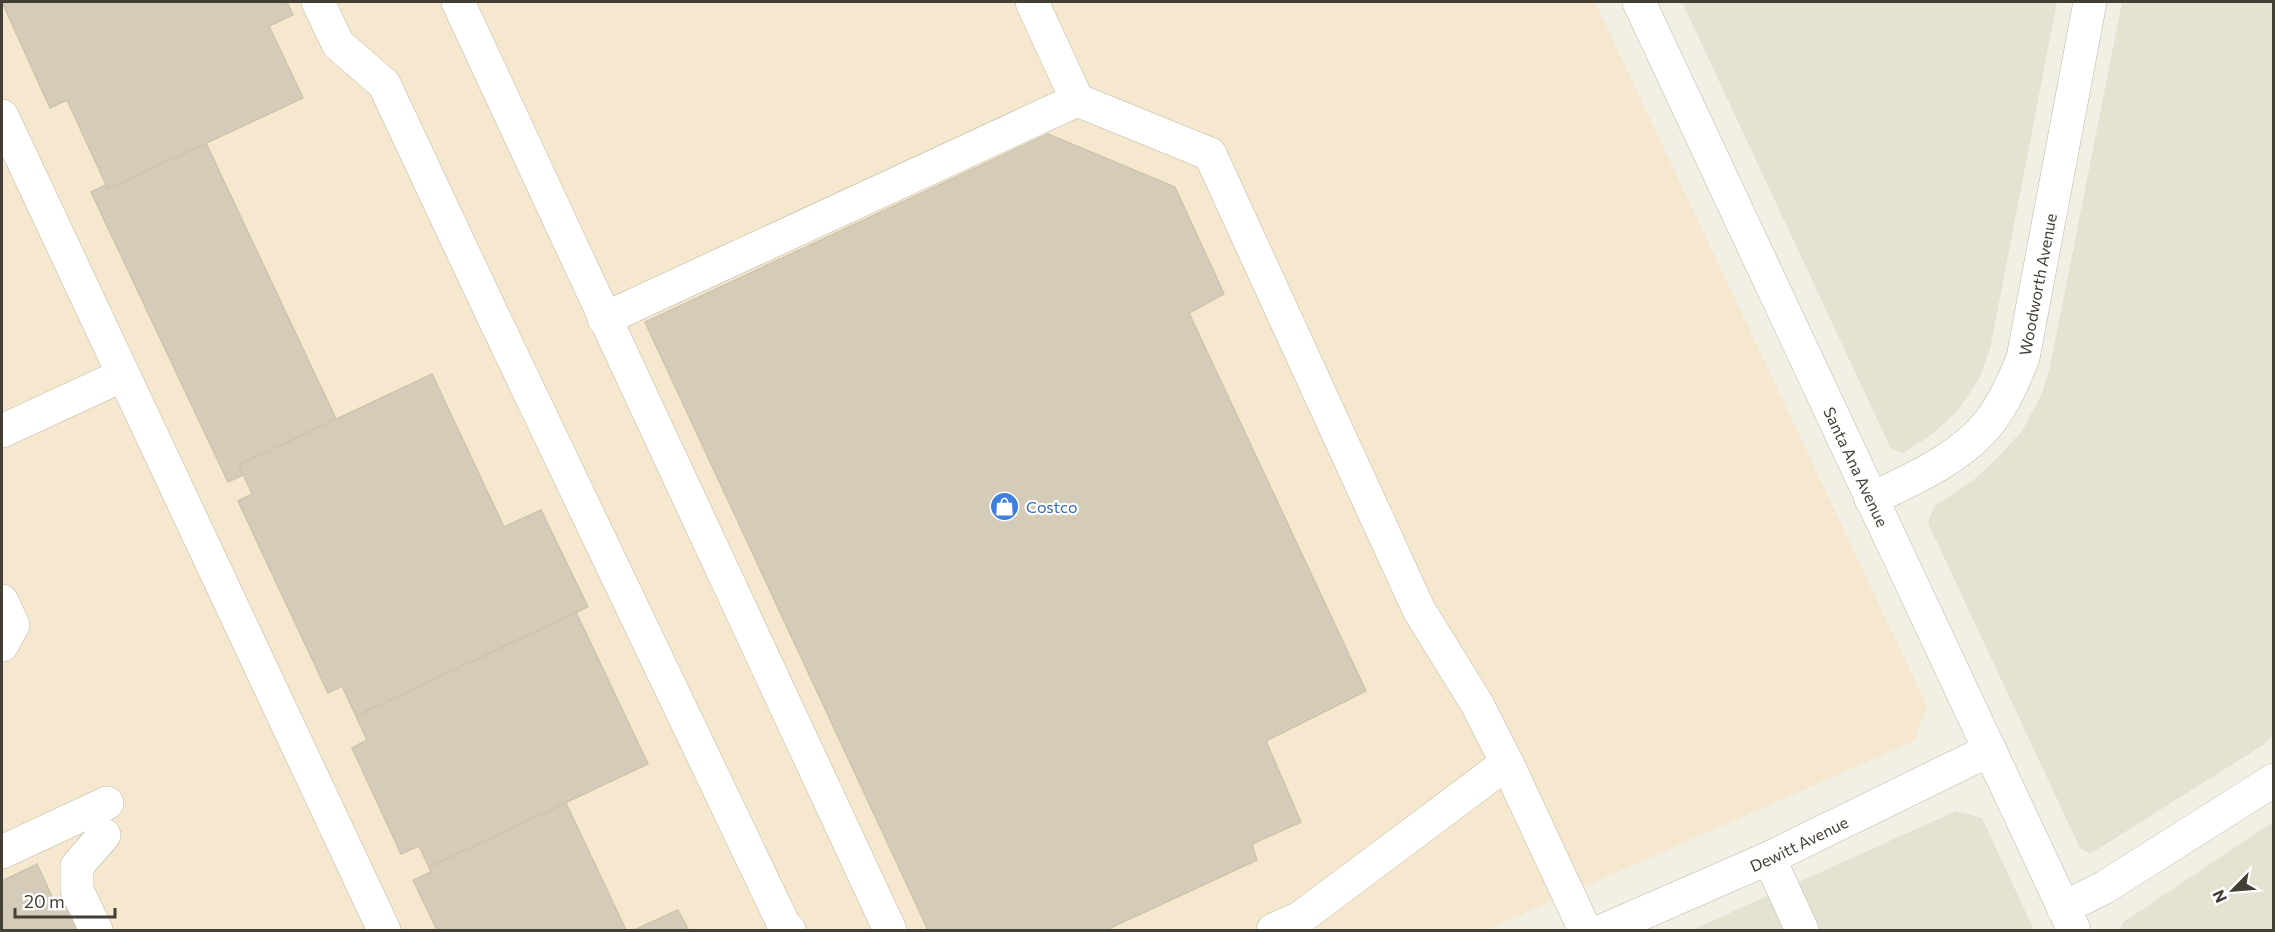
<svg xmlns="http://www.w3.org/2000/svg" width="2275" height="932" viewBox="0 0 2275 932" font-family="Commissioner,sans-serif">
<style>
.residential{fill:#e6e2d2}
.commercial{fill:#f5e8ce}
.building{fill:#d4ccb9;stroke:#cfc4ac;stroke-width:1.5}
.lines{fill:none;stroke-linecap:round;stroke-linejoin:round}
.minor-casing{stroke:#beb8a6;stroke-width:34}
.minor{stroke:#fff;stroke-width:33}
.labels{text-anchor:middle;dominant-baseline:central;stroke-width:4.5;stroke-linejoin:round;paint-order:stroke}
.street-label{font-size:16px;fill:#443f34;stroke:#fff}
.shop-label{font-size:16px;fill:#366cbe;stroke:#fff;text-anchor:start}
</style>
<rect width="100%" height="100%" fill="#f2efe4"/>
<path class="residential" d="M1682,2h375l-67,347 -10,28 -21,32 -25,24 -31,20 -12,-4z
M2122,2h151l1,733 -11,10 -173,109 -10,-6 -152,-325 6,-16 41,-28 24,-23 23,-25 19,-35 9,-29z
M1956,811l26,7 52,112h-342z
M2273,822v108h-153l2,-7z"/>
<path class="commercial" d="M2,2h1593l332,704 -13,35 -427,189h-1485z"/>
<path class="building" d="M2,2h285l6,13 -24,11 34,72 -195,91 -41,-89 -17,8z
M1048,134l127,53 49,107 -35,19 177,378 -100,50 35,81 -49,22 5,16 -151,70h-178l-283,-608z
M206,143l130,276 -97,46 4,10 -15,7 -137,-290 16,-8 1,5z
M432,374l72,153 37,-17 47,97 -232,109 -14,-30 -14,7 -90,-192 14,-7 -13,-29z
M576,612l72,152 -219,103 -10,-21 -18,8 -49,-106 15,-8 -11,-24z
M566,803l60,127h-189l-24,-50 18,-8 -2,-5z
M37,864l18,39 32,-15v42h-85v-49z
M678,910l10,19 -4,1h-50z"/>
<g class="lines">
<defs>
<g id="minor">
<path d="M318,2l20,42 46,40 109,232 291,609 5,5"/>
<path d="M458,2l432,928"/>
<path d="M1032,2l45,98"/>
<path id="s1" d="M1639,2l435,928"/>
<path d="M2,116l382,814"/>
<path d="M604,319l473,-219 133,54 209,456 58,94 30,59 78,167"/>
<path d="M2,431l121,-56"/>
<path id="s2" d="M1871,499c42,-20 91,-41 120,-79 14,-19 23,-40 32,-62l67,-356"/>
<path d="M2,601l11,24 -11,20"/>
<path d="M2,852l105,-49"/>
<path d="M1769,858l33,72"/>
<path d="M2063,908l42,-21 169,-107"/>
<path d="M96,930l-19,-40v-24l27,-31"/>
<path d="M1273,930l27,-12 207,-155"/>
<path id="s3" d="M1604,930l165,-72 221,-108"/>
</g>
</defs>
<use href="#minor" class="minor-casing"/>
<use href="#minor" class="minor"/>
</g>
<defs>
<symbol id="shop-disc" viewBox="-11 -11 22 22"><circle r="9.5" fill="#3f7fe0" stroke="#fff"/><path d="M-5-2.5h2.3a2.7 3.5 0 0 1 5.4 0H5L5.5 6h-11ZM-1.5-2.5h3a1.5 2.3 0 0 0-3 0Z" fill="#fff"/></symbol>
</defs>
<g fill-rule="evenodd">
<use href="#shop-disc" x="988" y="490" width="33" height="33"/>
</g>
<g class="labels">
<g class="street-label">
<text stroke="none"><textPath href="#s2" startOffset="290">Woodworth Avenue</textPath></text>
<text stroke="none"><textPath href="#s1" startOffset="513">Santa Ana Avenue</textPath></text>
<text stroke="none"><textPath href="#s3" startOffset="213">Dewitt Avenue</textPath></text>
</g>
<g class="shop-label">
<text x="1026" y="506">Costco</text>
</g>
</g>
<rect width="2275" height="932" fill="none" stroke="#443f34" stroke-width="6"/>
<g transform="translate(2233 890) rotate(245)" stroke="#ffffff" stroke-width="4.5" paint-order="stroke">
<path d="M0-4.5L10 22L0 15L-10 22Z" fill="#443f34"/>
<text y="-9" font-size="16" font-weight="bold" text-anchor="middle" fill="#443f34">N</text>
</g>
<path d="M15 908v9h100v-9" fill="none" stroke="#443f34" stroke-width="3"/>
<text x="24" y="908" font-size="18" fill="#443f34" stroke="#ffffff" stroke-width="4.5" paint-order="stroke">20 m</text>
</svg>
